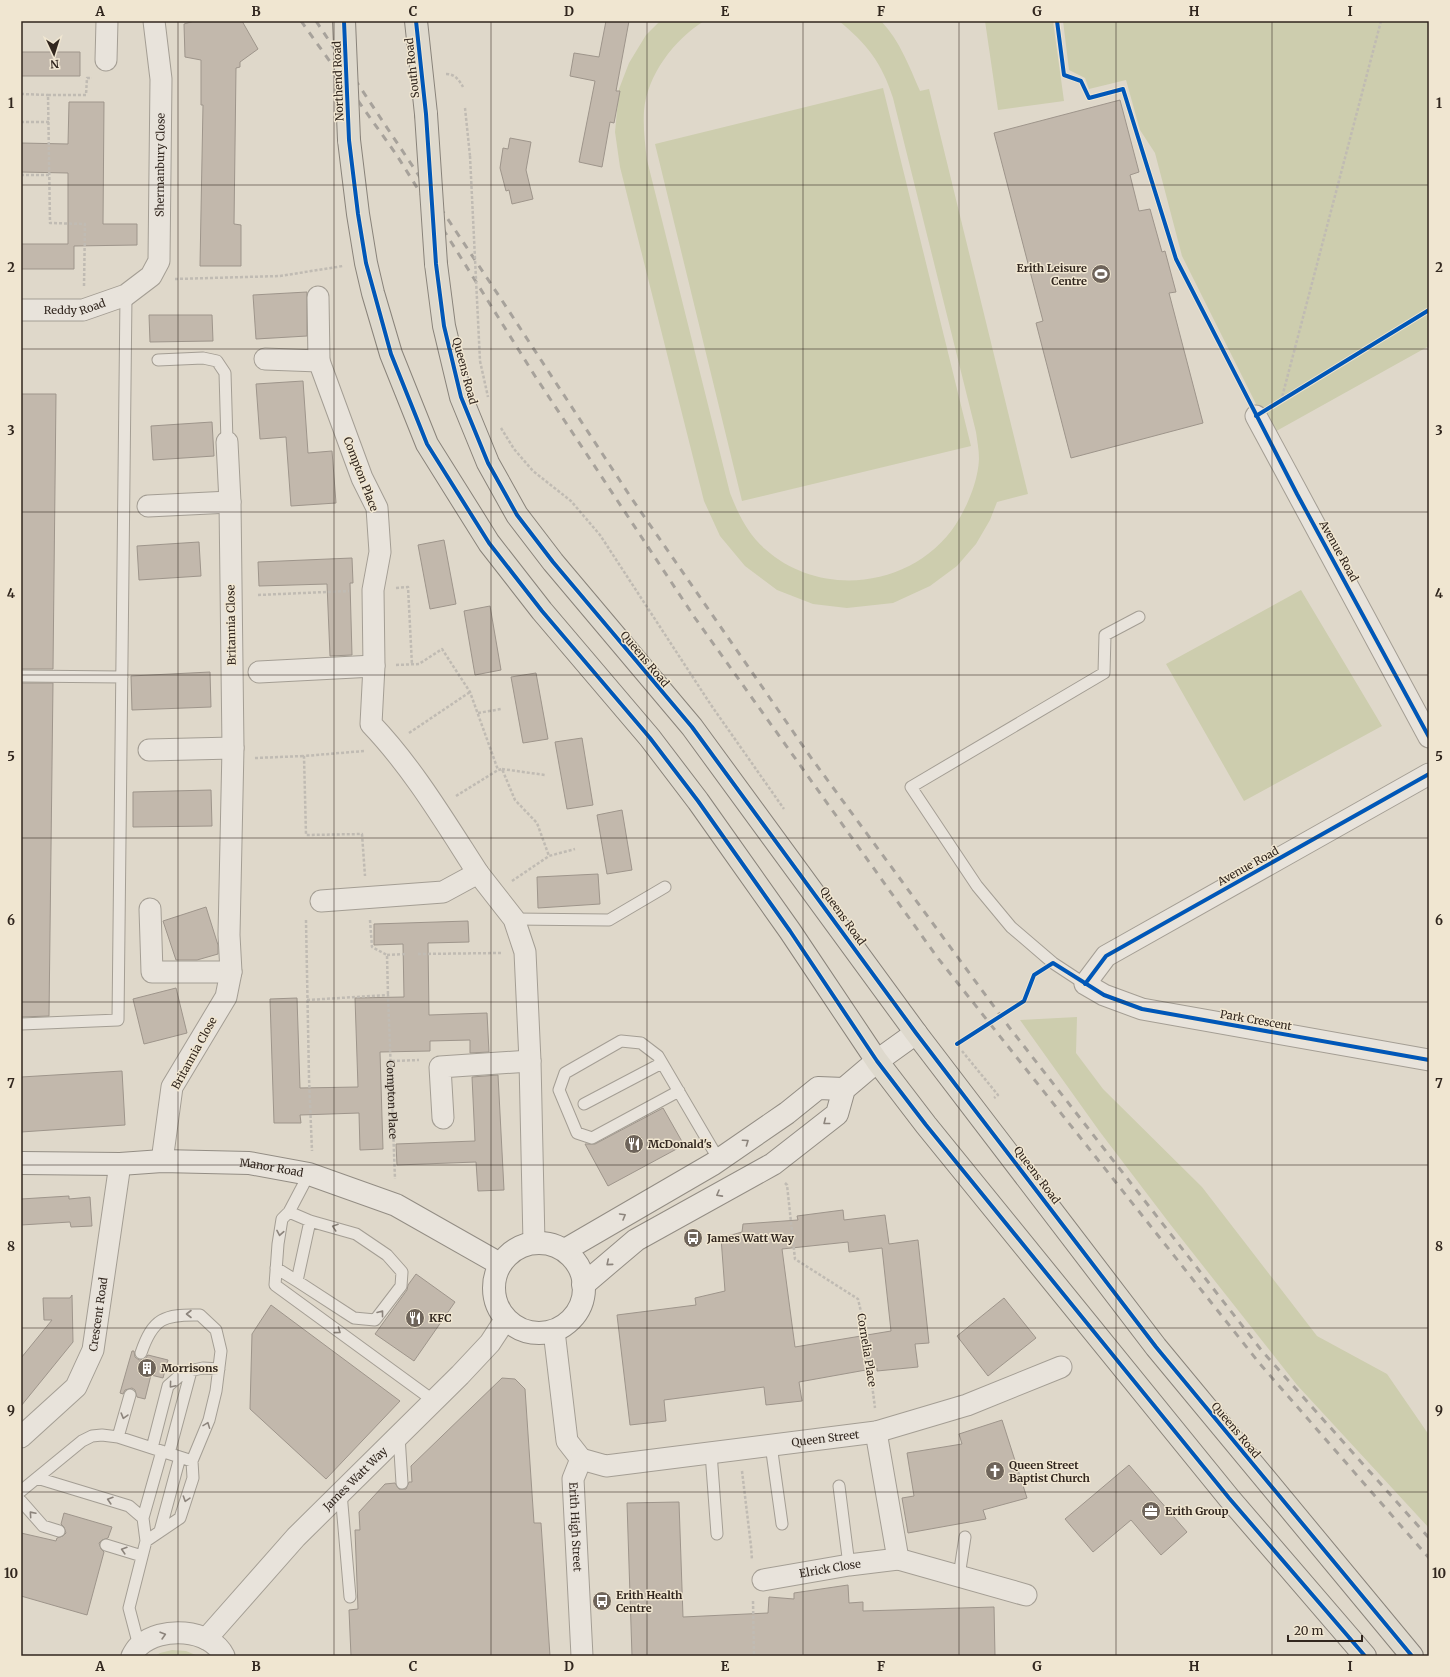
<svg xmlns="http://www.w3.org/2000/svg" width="1450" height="1677" viewBox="0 0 1450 1677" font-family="Merriweather,serif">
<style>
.green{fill:#cdcdae}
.building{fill:#c2b8ac;stroke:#9e958b;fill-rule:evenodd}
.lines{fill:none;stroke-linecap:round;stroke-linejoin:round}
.lane-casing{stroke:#a49e94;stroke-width:13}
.street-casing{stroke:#a49e94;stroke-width:23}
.secondary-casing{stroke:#938d84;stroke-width:24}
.primary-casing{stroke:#89837a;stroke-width:24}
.path{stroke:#c0bbb3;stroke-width:2.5;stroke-dasharray:3 2;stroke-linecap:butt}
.lane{stroke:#e8e3db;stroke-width:11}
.street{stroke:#e8e3db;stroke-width:21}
.secondary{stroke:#e8e3db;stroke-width:22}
.primary{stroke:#ded9cd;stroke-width:22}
.rail{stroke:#a7a29b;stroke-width:3;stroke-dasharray:7 7;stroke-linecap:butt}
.primary-bridge-casing{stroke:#89837a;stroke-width:24;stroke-linecap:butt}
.path-bridge{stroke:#c0bbb3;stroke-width:2.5;stroke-dasharray:3 2;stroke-linecap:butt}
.primary-bridge{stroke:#ded9cd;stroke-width:22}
.cycleway-casing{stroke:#f0e6d1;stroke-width:6}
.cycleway{stroke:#0057b8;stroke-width:4}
.oneway{stroke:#8c847c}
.grid{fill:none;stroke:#31261e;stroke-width:1;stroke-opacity:0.55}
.labels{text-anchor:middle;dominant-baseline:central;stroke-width:3;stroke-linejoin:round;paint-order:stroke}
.street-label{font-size:11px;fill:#31261e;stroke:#f0e6d1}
.poi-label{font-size:11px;font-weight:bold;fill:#31261e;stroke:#f0e6d1;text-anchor:start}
.neatline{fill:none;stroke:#31261e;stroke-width:1.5}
.grid-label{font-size:13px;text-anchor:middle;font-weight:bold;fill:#31261e}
</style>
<rect width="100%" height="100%" fill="#dfd8ca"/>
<path class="green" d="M660,21h44c-30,19 -57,54 -60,90 -1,17 1,33 3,49l83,333c8,21 18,41 35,56 57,51 150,38 191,-25 12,-19 22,-43 23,-65 0,-9 -2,-19 -3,-27l-83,-334c-11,-35 -26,-54 -54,-77h42c19,20 28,45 39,70l9,-2 99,405 -31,8 -7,18 -14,24 -19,22 -27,20 -37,17 -46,5 -34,-4 -36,-14 -32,-24 -25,-30 -16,-35 -84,-334 -5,-35 4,-43 10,-26 17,-28z
M985,21h68l11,80 -66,9z
M1063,21h366v325l-158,88 -89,-178 -27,-103 -15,-23 -14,-50 -37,9 -4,-11 -16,-8z
M883,88l88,358 -229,55 -87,-357z
M1301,590l81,136 -138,75 -78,-137z
M1077,1017l-1,36 27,36 99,98 115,149 70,38 42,61v93l-132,-143 -127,-161 -70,-92 -80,-112z
M172,1650l14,1 12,5h-43l5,-3z"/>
<path class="building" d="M194,21h48l16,28 -18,13v5l-4,1 -2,156 7,1v41h-41l3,-161h-2v-45l-16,-3 -1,-33z
M606,21h23l-13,70h4l-6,32 -4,-1 -8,45 -23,-5 16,-81 -25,-5 4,-23 25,4z
M21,52h59v24h-59z
M1120,100l19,72 -9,3 9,36 11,-2 12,43 3,-1 11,41 -7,1 34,130 -132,35 -35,-135 7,-2 -49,-188z
M69,102h35l-1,122h34v21l-63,1v23h-53v-25h47v-71l-47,-1v-29l47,1z
M510,138l21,4 -5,28 7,29 -21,5 -3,-14 -3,1 -6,-23 3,-20 5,1z
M307,292v44l-51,3 -3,-44z
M149,315h63l1,26 -63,1z
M303,381l5,72 24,-2 4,52 -45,3 -5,-69 -26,2 -4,-55z
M21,394h35l-3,275h-32z
M212,422l2,34 -61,4 -2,-34z
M444,540l12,64 -26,5 -12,-64z
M199,542l2,34 -62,4 -2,-34z
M352,558l1,25h-3l2,72 -22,1 -3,-72 -68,2 -1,-24z
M490,606l11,64 -26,5 -11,-64z
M210,672l1,35 -79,3 -1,-34z
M536,673l12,66 -25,4 -12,-66z
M21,683h32l-4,333 -28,1z
M582,738l11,67 -26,4 -12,-67z
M211,790l1,36 -79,1v-35z
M622,810l10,60 -25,4 -10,-59z
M598,874l2,30 -62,4 -1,-31z
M206,907l12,38v9l-21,6h-21l-13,-39z
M468,921l1,21 -41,1 1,72 58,-2 2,39 -19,1v-13l-40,1v10l-50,1 3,97 -23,1 -1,-37 -59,2 1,8h-27l-4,-124 27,-1 3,90 58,-1 -3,-89 49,-1 -1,-53 -29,1v-21z
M176,988l11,45 -43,11 -11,-45z
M122,1071l3,54 -104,7v-55z
M498,1075l6,115 -26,1 -2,-29 -79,3 -1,-21 79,-3 -3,-64z
M663,1108l21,37 -76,41 -23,-42h10z
M69,1196v3l21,-2 2,29 -21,1 -1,-5 -49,3v-26z
M843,1210l1,10 41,-5 4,29 29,-4 11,103 -14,1 3,23 -41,4v-3l-78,14 3,19 -36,4 -2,-18 -100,13 2,21 -36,4 -13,-110 79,-10 -1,-7 30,-7 -4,-53 21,-6 1,-8 55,-4 -1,-4zM848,1242l1,10 33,-4 9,83 -96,16 -13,-98z
M416,1274l39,28 -41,59 -39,-27 32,-44 1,-5z
M72,1295l1,47 -52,64v-48l31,-38h-8l-1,-22h27z
M1004,1298l32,40 -48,38 -31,-40z
M271,1305l129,96 -74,78 -76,-70 2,-75z
M132,1351h2l1,6 4,3 6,-1 3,-4 20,5 -5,18 -12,-3 -6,24 -8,-2 -2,-7 -3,-2 -7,2 -2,4 -3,-1z
M502,1378l13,1 10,10 9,134h7l9,133h-199l-2,-46 9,-1 -3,-79h5l-1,-18 26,-28 10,-1 4,6h7l3,-7h3l-1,-16z
M1002,1420l25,78 -44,12 3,9 -78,14 -6,-35 12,-2 -7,-43 55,-9 -3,-10z
M1129,1465l58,67 -26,23 -30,-35 -38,32 -28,-33z
M679,1502l4,115 85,-4 1,-16 25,2v-6l54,-8 1,18 14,-1v9l131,-4 1,49h-363l-5,-153z
M64,1513l48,14 -4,11 -6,2 -3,3 2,6 3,3 -17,63 -66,-19v-63l35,8 1,-3 6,-2 3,-3 -2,-6 -3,-3z"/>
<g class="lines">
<defs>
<path id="lane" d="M158,360l45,-2 14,3 8,12 2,69
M21,676l101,1
M514,919l95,1 56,-33
M1085,984l-32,-21 -42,-36 -34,-41 -66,-99 193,-114 1,-38 34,-18
M21,1024l97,-4 8,-725
M679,1091l-87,47 -15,-5 -18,-43 6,-17 56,-32 20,2 17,13 61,104
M584,1104l78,-41
M309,1174l-20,38 -7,7 -4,25 -3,41 159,116
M276,1268l21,13 57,37 21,2 26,-34 1,-14 -15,-17 -31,-21 -46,-13 -21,-9
M297,1281l13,-60
M141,1353c12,-35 23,-39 59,-38l16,15 5,21 -5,40 -7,29 -17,41 1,17 -13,40 -34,23
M399,1436l3,47
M118,1437l12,-42
M771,1445l11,79
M152,1448l16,-62 16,-14 19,-4 16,1
M169,1453l22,-82
M711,1453l6,81
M37,1478l92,28 14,12
M839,1486l10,79
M21,1491l61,-50 10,-5 10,-1 16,2 74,24
M341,1493l9,104
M21,1501l22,25 16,5
M160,1531l20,-74
M106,1545l36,11
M959,1576l6,-39
M139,1646l-10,-38 17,-67 -3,-23 19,-67"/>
<g id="street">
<path d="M106,60l1,-39"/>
<path d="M318,297l1,64"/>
<path id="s2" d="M21,310h62l43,-15 25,-19 8,-15 2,-182 -7,-58"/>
<path d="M265,359l54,2 43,117 15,30 3,44 -7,38 1,76 -3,58c42,44 74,98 107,149"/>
<path d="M1256,416l173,321"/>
<path d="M148,506l82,-4"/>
<path d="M259,672l115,-6"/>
<path d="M149,750l84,-2"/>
<path d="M1429,774l-323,182 -21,28 19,11 38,14 287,51"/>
<path d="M321,901l122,-9 35,-19 36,46 11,33 5,109 4,182"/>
<path d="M150,909l2,63h79"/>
<path d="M443,1118l-3,-51 90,-6"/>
<path d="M162,1161l10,-74 54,-90 5,-25 -2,-37 4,-187 -3,-246 -3,-60"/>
<path id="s3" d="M554,1331l13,110 14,18 -8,20 9,177"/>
<path id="s4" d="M21,1437l55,-50 17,-37 27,-186"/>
<path id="s5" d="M581,1459l25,7 270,-34 91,-27 94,-38"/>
<path d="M898,1559l128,36"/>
<path id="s6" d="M763,1580l86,-15 49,-6 -22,-127"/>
<path id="s7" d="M206,1639l90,-102 164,-162 30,-32 15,-23"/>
<path d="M132,1656c2,-3 4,-8 7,-10 22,-20 71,-18 85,10"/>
</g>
<g id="secondary">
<path id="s8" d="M21,1163l99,1 42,-3 87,2 60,11 87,31 104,59"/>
<circle cx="539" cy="1288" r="45"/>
<path d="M565,1250l148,-86 74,-51 31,-25 26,1"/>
<path d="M583,1285l53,-45 137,-76 64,-50 7,-25 33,-28 39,-28"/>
</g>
<path id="primary" d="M416,21l10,93
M349,140l9,74 8,49 7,30 18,61 36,90 62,99 53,68 108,127 48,63 92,130 87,130 49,64 303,373 136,158
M436,264l8,62 17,71 27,66 29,52 36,47 139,165 224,306 240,314 256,309"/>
</defs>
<use href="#lane" class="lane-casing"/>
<use href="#street" class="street-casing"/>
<use href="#secondary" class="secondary-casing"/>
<use href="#primary" class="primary-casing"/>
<g class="path">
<path d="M446,74c9,0 13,6 17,13"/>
<path d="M21,94l27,1"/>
<path d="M465,108l5,48"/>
<path d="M21,122h28"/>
<path d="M21,175h28"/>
<path d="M175,279l105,-3 63,-10"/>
<path d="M84,286l1,-62 -35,-1 -2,-128h38l1,-17h5"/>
<path d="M480,361l8,36"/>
<path d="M1281,401l100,-380"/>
<path d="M501,428l13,21 19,22 38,30 29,34 111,170 73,104"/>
<path d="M396,588l12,-1 4,78"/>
<path d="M258,595l91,-4"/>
<path d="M396,665l23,-1 23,-15 28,43 28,78 4,-1 13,31 22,23 12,33"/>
<path d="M478,713l23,-4"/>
<path d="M409,733l61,-41"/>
<path d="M364,751l-60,5 2,79 56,-1 3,42"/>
<path d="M255,758l49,-2"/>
<path d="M502,769l43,6"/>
<path d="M456,796l42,-26"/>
<path d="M512,881l37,-25 26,-7"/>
<path d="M306,920l3,158 3,73"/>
<path d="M370,920l2,27 15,8 1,40"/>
<path d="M418,954l83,-1"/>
<path d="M387,955l20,-1"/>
<path id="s1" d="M307,1000l81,-5 7,184"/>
<path d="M1020,1004l4,-3 10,-26 4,-3"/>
<path d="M957,1044l18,-13"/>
<path d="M962,1051l36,44 -4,3"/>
<path d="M392,1061l27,-1"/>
<path d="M785,1183l2,2 8,74 63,40 7,30 10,79"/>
<path d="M742,1471l9,75 1,14"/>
<path d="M753,1601l1,55"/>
</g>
<use href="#lane" class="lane"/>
<use href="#street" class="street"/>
<use href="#secondary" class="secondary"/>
<use href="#primary" class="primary"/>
<path class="rail" d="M301,21l95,133 139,222 160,242 242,339 323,407 169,194
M316,21l187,281 127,194 182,263 197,268 253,324 167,187"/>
<defs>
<path id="primary-bridge" d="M344,21l5,119
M426,114l10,150"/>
</defs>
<use href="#primary-bridge" class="primary-bridge-casing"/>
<path class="path-bridge" d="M470,156l10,205
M975,1031l45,-27"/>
<use href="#primary-bridge" class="primary-bridge"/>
<defs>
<path id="cycleway" d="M344,21l5,119 9,74 8,49 25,91 36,90 62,99 53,68 108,127 48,63 92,130 87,130 49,64 303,373 136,158
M416,21l10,93 10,150 8,62 17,71 27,66 29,52 36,47 139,165 224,306 240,314 256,309
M1057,21l7,54 17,6 8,17 34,-9 53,170 121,235 132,243
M1256,416l173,-106
M1085,984l21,-28 323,-182
M957,1044l67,-43 10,-26 19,-12 51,32 38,14 287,51"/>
</defs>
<use href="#cycleway" class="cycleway-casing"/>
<use href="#cycleway" class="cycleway"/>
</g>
<defs><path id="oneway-chevron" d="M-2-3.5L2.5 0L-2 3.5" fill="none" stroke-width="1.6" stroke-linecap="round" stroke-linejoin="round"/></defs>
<g class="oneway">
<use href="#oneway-chevron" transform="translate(826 1122) rotate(142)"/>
<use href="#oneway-chevron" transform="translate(746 1142) rotate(-35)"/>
<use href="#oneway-chevron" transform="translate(719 1194) rotate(151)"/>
<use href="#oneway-chevron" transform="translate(623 1216) rotate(-30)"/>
<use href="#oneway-chevron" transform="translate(335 1227) rotate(-161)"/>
<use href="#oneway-chevron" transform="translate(280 1233) rotate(100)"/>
<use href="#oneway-chevron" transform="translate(609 1263) rotate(140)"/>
<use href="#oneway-chevron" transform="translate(381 1313) rotate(-52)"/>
<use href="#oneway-chevron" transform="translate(189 1314) rotate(-180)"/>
<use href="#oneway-chevron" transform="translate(338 1331) rotate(36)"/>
<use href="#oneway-chevron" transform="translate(172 1385) rotate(130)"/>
<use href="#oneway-chevron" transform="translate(124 1416) rotate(106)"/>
<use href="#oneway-chevron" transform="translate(207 1425) rotate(-69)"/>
<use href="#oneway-chevron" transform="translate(186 1499) rotate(108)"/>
<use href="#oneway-chevron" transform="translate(110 1500) rotate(-163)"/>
<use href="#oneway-chevron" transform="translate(32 1514) rotate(-131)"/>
<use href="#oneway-chevron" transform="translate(124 1550) rotate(-163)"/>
<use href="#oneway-chevron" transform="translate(163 1635) rotate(-16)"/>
</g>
<path class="grid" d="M178,21v1635M334,21v1635M491,21v1635M647,21v1635M803,21v1635M959,21v1635M1116,21v1635M1272,21v1635M21,185h1408M21,349h1408M21,512h1408M21,675h1408M21,838h1408M21,1002h1408M21,1165h1408M21,1328h1408M21,1492h1408"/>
<defs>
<symbol id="stadium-disc" viewBox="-11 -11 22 22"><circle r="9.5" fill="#6e645a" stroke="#f0e6d1"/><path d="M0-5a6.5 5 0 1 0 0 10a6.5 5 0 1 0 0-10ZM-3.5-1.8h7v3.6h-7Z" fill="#fff"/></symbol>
<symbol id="restaurant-disc" viewBox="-11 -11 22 22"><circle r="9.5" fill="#6e645a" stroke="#f0e6d1"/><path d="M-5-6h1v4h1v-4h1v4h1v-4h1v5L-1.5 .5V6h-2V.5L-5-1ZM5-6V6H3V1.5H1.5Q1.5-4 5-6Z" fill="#fff"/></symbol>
<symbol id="bus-disc" viewBox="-11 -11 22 22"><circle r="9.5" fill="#6e645a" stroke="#f0e6d1"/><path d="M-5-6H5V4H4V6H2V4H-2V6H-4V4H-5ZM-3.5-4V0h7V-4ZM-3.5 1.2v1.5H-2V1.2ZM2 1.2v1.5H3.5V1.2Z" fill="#fff"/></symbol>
<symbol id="building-disc" viewBox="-11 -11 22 22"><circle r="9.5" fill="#6e645a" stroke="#f0e6d1"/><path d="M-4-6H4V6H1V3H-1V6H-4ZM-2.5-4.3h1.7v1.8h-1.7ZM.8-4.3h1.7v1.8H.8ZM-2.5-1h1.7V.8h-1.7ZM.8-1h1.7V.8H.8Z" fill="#fff"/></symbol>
<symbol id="church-disc" viewBox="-11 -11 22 22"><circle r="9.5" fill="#6e645a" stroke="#f0e6d1"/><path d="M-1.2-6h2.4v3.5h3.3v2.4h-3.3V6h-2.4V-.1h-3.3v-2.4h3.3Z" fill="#fff"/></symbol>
<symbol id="office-disc" viewBox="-11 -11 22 22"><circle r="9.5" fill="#6e645a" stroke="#f0e6d1"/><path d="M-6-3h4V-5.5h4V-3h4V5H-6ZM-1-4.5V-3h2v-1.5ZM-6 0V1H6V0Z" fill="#fff"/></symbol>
</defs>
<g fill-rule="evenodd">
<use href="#stadium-disc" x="1090" y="263" width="22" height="22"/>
<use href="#restaurant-disc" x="623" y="1133" width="22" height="22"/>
<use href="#bus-disc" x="682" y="1227" width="22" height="22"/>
<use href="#restaurant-disc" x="404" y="1307" width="22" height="22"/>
<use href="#building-disc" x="136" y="1357" width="22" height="22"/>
<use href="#church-disc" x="984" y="1460" width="22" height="22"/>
<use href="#office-disc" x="1140" y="1500" width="22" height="22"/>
<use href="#bus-disc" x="591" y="1590" width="22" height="22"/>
</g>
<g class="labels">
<g class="street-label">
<text transform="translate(412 68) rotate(-96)">South Road</text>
<text transform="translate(338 81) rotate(-92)">Northend Road</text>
<text stroke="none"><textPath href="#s2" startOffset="252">Shermanbury Close</textPath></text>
<text stroke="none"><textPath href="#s2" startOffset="54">Reddy Road</textPath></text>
<text transform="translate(465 371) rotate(75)">Queens Road</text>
<text transform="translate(361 474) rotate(69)">Compton Place</text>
<text transform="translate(1339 551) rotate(61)">Avenue Road</text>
<text transform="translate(231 625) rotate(-91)">Britannia Close</text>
<text transform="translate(645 659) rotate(50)">Queens Road</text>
<text transform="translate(1248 866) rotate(-29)">Avenue Road</text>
<text transform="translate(843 916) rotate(54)">Queens Road</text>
<text transform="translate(1256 1020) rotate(10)">Park Crescent</text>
<text transform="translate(194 1053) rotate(-61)">Britannia Close</text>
<text stroke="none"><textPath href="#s1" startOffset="186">Compton Place</textPath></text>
<text stroke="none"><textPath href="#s8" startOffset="251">Manor Road</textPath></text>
<text transform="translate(1037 1175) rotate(53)">Queens Road</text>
<text stroke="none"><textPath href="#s4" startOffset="151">Crescent Road</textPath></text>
<text transform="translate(867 1350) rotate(81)">Cornelia Place</text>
<text transform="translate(1236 1430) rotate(50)">Queens Road</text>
<text stroke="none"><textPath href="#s5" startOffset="247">Queen Street</textPath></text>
<text stroke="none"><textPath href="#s7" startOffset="219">James Watt Way</textPath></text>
<text stroke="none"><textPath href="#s3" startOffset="203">Erith High Street</textPath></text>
<text stroke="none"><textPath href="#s6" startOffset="68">Elrick Close</textPath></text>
</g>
<g class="poi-label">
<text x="1087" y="268" text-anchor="end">Erith Leisure<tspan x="1087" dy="13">Centre</tspan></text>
<text x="648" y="1144">McDonald's</text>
<text x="707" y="1238">James Watt Way</text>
<text x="429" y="1318">KFC</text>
<text x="161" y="1368">Morrisons</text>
<text x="1009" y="1465">Queen Street<tspan x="1009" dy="13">Baptist Church</tspan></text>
<text x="1165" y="1511">Erith Group</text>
<text x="616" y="1595">Erith Health<tspan x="616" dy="13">Centre</tspan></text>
</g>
</g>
<rect width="1450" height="1677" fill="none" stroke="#f0e6d1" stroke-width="44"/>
<g transform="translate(54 54) rotate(176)" stroke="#f0e6d1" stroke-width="3" paint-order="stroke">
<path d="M0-3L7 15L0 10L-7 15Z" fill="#31261e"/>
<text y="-6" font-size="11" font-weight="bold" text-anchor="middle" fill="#31261e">N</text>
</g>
<path d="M1288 1635v6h74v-6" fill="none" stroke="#31261e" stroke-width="2"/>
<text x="1294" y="1635" font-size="12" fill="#31261e" stroke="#f0e6d1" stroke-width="3" paint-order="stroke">20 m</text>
<rect x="22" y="22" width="1406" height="1633" class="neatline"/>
<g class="grid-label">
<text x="100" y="16">A</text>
<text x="256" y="16">B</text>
<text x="413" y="16">C</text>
<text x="569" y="16">D</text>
<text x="725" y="16">E</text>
<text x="881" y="16">F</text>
<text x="1037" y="16">G</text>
<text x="1194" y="16">H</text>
<text x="1350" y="16">I</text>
<text x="11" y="108">1</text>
<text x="1439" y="108">1</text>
<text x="11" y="272">2</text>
<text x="1439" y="272">2</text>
<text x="11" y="435">3</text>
<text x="1439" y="435">3</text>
<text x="11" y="598">4</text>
<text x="1439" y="598">4</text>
<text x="11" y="761">5</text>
<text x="1439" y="761">5</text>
<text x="11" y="925">6</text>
<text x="1439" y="925">6</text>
<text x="11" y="1088">7</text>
<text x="1439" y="1088">7</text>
<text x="11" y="1251">8</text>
<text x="1439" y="1251">8</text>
<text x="11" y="1415">9</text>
<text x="1439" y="1415">9</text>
<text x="11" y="1578">10</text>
<text x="1439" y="1578">10</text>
<text x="100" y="1671">A</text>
<text x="256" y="1671">B</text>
<text x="413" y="1671">C</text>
<text x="569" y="1671">D</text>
<text x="725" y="1671">E</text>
<text x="881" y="1671">F</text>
<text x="1037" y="1671">G</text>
<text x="1194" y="1671">H</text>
<text x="1350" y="1671">I</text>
</g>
</svg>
